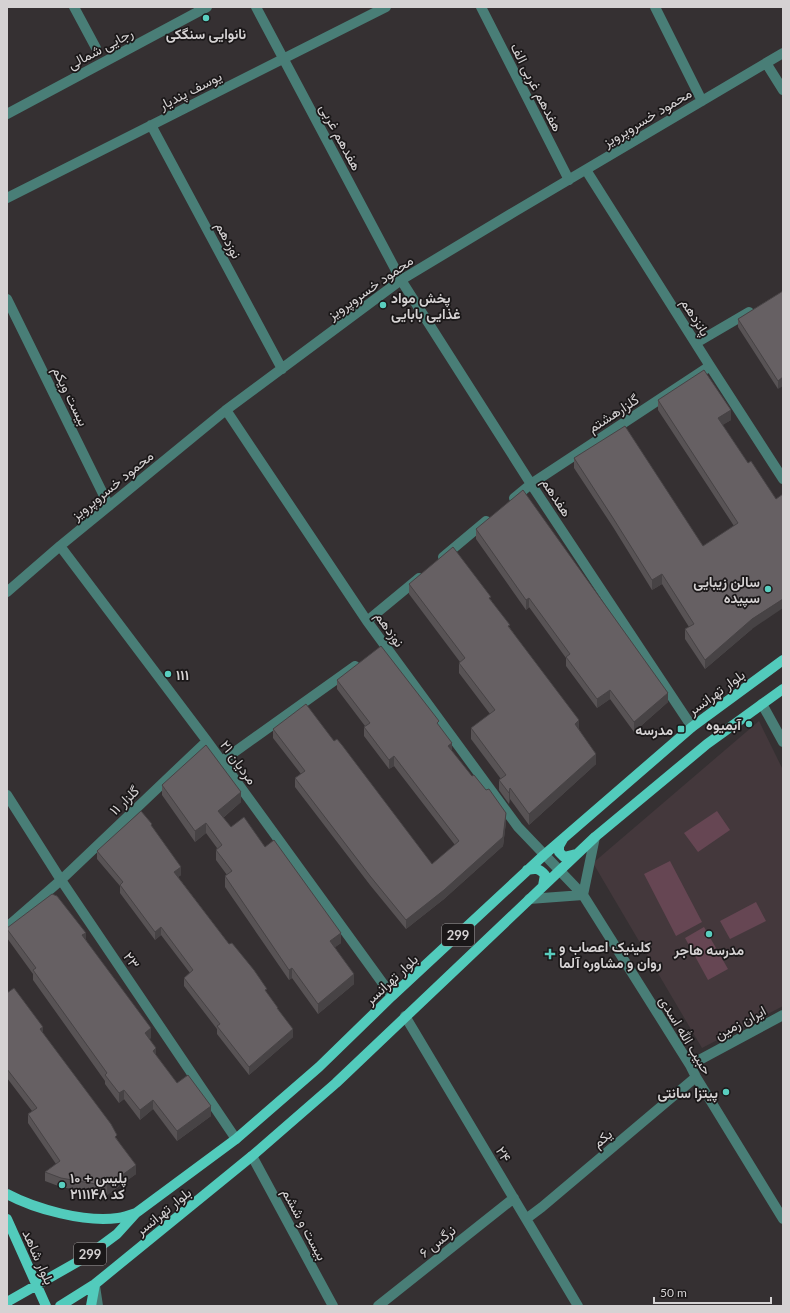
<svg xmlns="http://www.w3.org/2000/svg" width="790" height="1313" viewBox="0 0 790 1313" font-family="Lato,Vazirmatn,sans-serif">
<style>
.built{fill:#44383c}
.green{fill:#664653}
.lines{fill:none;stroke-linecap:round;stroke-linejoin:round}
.minor{stroke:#497e77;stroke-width:10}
.major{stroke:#52cbbc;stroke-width:10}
.wall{fill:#585355}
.shaded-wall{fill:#474345}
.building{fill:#666063;stroke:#474345}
.poi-dot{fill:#59cebf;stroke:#1b1819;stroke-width:1.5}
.labels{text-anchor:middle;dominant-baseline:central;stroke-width:3.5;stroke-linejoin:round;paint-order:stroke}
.shield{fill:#1b1819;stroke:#9d9a9b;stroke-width:1}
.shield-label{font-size:13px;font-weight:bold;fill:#d5d2d3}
.poi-label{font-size:14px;font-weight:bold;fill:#d5d2d3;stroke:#1b1819;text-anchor:start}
.street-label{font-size:14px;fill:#d5d2d3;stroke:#1b1819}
</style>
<rect width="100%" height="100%" fill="#353032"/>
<path class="built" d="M759,721l24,49v236l-81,42 -109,-185z"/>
<path class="green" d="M717,811l13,19 -32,22 -14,-19z
M670,861l32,61 -26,14 -32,-62z
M756,902l10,19 -36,18 -10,-18z
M704,927l24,42 -20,11 -23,-42z"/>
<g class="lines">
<path class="minor" d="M74,7l22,41
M256,7l145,273 130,204 161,243
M481,7l88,173
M655,7l47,94
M766,63l17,27
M7,114l200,-107
M151,125l131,244
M586,170l124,196 73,113
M7,198l379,-191
M7,299l102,207
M696,343l53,-31
M226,410l141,211 151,206 65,68 107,170 6,12 87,142
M514,498l17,-14 179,-118
M60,546l147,195 185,255
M443,557l43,-36
M7,592l53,-46 166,-136 175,-130 113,-68 269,-159
M367,621l52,-43
M762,704l21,38
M222,761l133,-95
M7,795l54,85 175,259
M529,899l54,-4 12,-58
M7,927l54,-47 146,-139
M405,1016l173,290
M690,1065l93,-50
M252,1156l81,150
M526,1219l16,-12 154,-130
M95,1286l3,20
M378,1306l136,-108"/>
<path class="major" d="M563,839l-4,7v6l5,5 12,-3
M527,870c9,-2 12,-2 18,5l-2,11
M7,1194c28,15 79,29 111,24 6,-1 12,-3 18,-5
M7,1219l39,87
M7,1302l79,-45 31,-23 19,-21 100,-74 83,-72 73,-71 152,-141 148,-128 91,-67
M60,1306l35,-22 157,-128 84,-73 259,-246 112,-93 76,-55
M91,1306l4,-22"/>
</g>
<path class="wall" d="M783,291l-5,98 -40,-62v-8z
M658,400l73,20 -9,5 26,38 4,166 -47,40 -20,-30v-10l4,-2 -27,-43 -10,6 -39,-63 -39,-59v-10l129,88 31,-20 -76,-116z
M476,529l192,173 -34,30 -24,-33 -13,9 -31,-42v-8l-37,-51 -3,3 -50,-71z
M409,584l82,16 19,28 69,101 17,35 -67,61 -19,-26 -1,5 -10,-14v-10l2,-1 -30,-40v-11l19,-14 -31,-41v-10l1,-1 -51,-68z
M337,680l102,46 13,25 54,71 -3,24 -59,53 -38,30 -36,-44 -75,-98v-9l6,-4 -28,-36v-9l61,12 98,123 23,-19 -61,-79 -5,3 -25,-33v-9l1,-1 -28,-37z
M162,785l79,17 -18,16 8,9 34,20 76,96 -6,4 19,37 -36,30 -26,-36 -3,2 -64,-93v-11l2,-1 -11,-15v-10l1,-2 -11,-15 -11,9 -33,-47z
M152,827l29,48 -3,2 51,67 38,49 11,16 15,28 -44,38 -32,-41v-5l-33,-43v-8l6,-5 -29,-38 -6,5 -35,-47v-7l-23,-27v-8z
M7,928l79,12 65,98 -2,1 7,17 21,27 34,33 -34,25 -24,-32 -13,11 -16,-21 -5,4 -14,-19v-3l-72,-101v-6l-26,-36z
M7,993l36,40 74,106 19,35 -29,21 -46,-8 -16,-6v-9l11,-8 -28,-41v-9l4,-3 -25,-33z"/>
<path class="shaded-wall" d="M783,377v9l-5,3v-8z
M731,410v10l-13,8v-10z
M662,574v10l-10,6v-10z
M529,598v9l-3,3v-10z
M783,599v9l-31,21 -47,40v-9l47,-41z
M610,690v9l-13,9v-9z
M668,693v9l-34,30v-10z
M579,720v11l-4,-7z
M452,743v9l-4,-6z
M596,754v10l-67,61v-11z
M394,756v10l-5,3v-9z
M510,788v11l-1,5v-11z
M241,792v10l-23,20v-11z
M506,813v9l-3,24 -59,53 -38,30v-9z
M206,823v10l-11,9v-11z
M181,867v8l-7,5v-8z
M161,927v8l-6,5v-8z
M86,933v10l-4,-8z
M341,933v10l-11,8v-10z
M292,968v10l-3,2v-10z
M354,974v10l-36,30v-10z
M43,1027v9l-3,-7z
M151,1028v10l-6,4v-9z
M293,1029v8l-44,38v-8z
M156,1048v10l-3,-7z
M124,1090v9l-5,4v-10z
M153,1100v9l-13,11v-10z
M211,1106v10l-34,25v-10z
M136,1165v9l-29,21v-9z"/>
<path class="building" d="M783,291v86l-5,4 -40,-62z
M704,370l27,40 -13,8 30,45 3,-2 25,38 7,-5v105l-31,20 -47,41 -20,-31 9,-5 -32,-50 -10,6 -39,-62 -39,-60 51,-32 78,120 35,-23 -80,-123z
M523,490l145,203 -34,29 -24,-32 -13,9 -31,-42 4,-3 -41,-56 -3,2 -50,-71z
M453,547l38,50 -2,1 21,27 -2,1 71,94 -4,4 21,30 -67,60 -19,-26 -1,5 -10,-13 7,-5 -35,-47 24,-18 -36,-47 6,-5 -56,-74z
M381,646l58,75 -2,2 15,20 -4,3 24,30 2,-1 12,15 3,-1 17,24 -3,24 -59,53 -38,30 -36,-44 -75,-98 10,-7 -32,-42 33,-25 28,37 3,-2 5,6 90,119 27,-23 -65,-85 -5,4 -25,-33 6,-4 -33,-43z
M206,745l35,47 -23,19 13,16 13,-10 21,30 9,-7 67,93 -11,8 24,33 -36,30 -26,-36 -3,2 -64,-94 7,-5 -16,-21 6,-5 -16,-22 -11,8 -33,-46z
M141,811l11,13 -1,1 30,42 -7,5 55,72 3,-1 22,27 13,19 -2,1 13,18h-1l16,21 -44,38 -32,-41 3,-2 -36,-46 9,-8 -32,-43 -6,5 -35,-47 3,-3 -26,-31z
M52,894l5,2 29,37 -4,2 69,93 -6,5 11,15 -3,3 24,32 11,-8 23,31 -34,25 -24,-31 -13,10 -16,-20 -5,3 -14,-18 2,-2 -74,-103 3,-2 -29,-39v-1z
M14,988l29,39 -3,2 71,95 6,11 -2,2 21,28 -29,21 -46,-8 -16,-6 15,-11 -32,-47 9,-6 -30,-39v-76z"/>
<g class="poi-dot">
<circle cx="206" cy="18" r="4"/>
<circle cx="383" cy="305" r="4"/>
<circle cx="768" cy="589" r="4"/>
<circle cx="168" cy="674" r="4"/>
<circle cx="749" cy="724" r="4"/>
<rect x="677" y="725" width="8" height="8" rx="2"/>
<circle cx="709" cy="934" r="4"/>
<path d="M548 948h4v4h4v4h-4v4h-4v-4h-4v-4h4z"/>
<circle cx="726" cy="1092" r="4"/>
<circle cx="62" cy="1185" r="4"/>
</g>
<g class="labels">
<g class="shield">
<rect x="442" y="924" width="32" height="22" rx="3"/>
<rect x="74" y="1243" width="32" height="22" rx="3"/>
</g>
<g class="shield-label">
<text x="458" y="935">299</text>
<text x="90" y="1254">299</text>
</g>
<g class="poi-label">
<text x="206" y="33" text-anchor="middle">نانوایی سنگکی</text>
<text x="391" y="297">پخش مواد<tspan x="391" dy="16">غذایی بابایی</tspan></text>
<text x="760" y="581" text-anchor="end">سالن زیبایی<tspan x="760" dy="16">سپیده</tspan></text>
<text x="176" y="674">۱۱۱</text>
<text x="741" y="724" text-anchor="end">آبمیوه</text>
<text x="673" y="729" text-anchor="end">مدرسه</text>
<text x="559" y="946">کلینیک اعصاب و<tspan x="559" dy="16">روان و مشاوره آلما</tspan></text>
<text x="709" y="949" text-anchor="middle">مدرسه هاجر</text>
<text x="718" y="1092" text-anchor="end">پیتزا سانتی</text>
<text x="70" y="1177">پلیس + ۱۰<tspan x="70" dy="16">کد ۲۱۱۱۴۸</tspan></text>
</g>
<g class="street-label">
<text transform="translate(100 48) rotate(-28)">رجایی شمالی</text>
<text transform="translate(537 87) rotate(63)">هفدهم غربی الف</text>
<text transform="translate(190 90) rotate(-27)">یوسف پندیار</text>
<text transform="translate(647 117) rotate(-31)">محمود خسروپرویز</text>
<text transform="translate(341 137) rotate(62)">هفدهم غربی</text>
<text transform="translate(229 240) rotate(62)">نوزدهم</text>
<text transform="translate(370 287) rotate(-35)">محمود خسروپرویز</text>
<text transform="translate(696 317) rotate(58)">پانزدهم</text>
<text transform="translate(71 396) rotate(64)">بیست ویکم</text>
<text transform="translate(613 413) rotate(-33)">گلزارهشتم</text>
<text transform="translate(112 485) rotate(-39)">محمود خسروپرویز</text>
<text transform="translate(557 497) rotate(57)">هفدهم</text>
<text transform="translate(390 629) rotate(55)">نوزدهم</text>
<text transform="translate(716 692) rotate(-36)">بلوار تهرانسر</text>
<text transform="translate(239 762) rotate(54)">۲۱ مردیان</text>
<text transform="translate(124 800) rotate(-44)">گلزار ۱۱</text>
<text transform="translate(132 960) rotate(56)">۲۳</text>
<text transform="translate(391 979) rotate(-43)">بلوار تهرانسر</text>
<text transform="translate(740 1022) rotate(-28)">ایران زمین</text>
<text transform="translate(686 1035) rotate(59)">حبیب الله اسدی</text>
<text transform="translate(602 1138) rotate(-40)">یکم</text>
<text transform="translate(504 1154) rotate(59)">۲۴</text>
<text transform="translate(163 1211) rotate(-39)">بلوار تهرانسر</text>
<text transform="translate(305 1224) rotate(62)">بیست و ششم</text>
<text transform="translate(437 1241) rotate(-39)">نرگس ۶</text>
<text transform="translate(39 1257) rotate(66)">بلوار شاهد</text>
</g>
</g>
<rect width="790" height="1313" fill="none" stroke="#d5d2d3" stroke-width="16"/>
<path d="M654 1297v6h117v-6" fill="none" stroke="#d5d2d3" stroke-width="2"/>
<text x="660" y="1297" font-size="12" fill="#d5d2d3" stroke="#1b1819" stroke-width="3" paint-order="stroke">50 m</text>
</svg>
